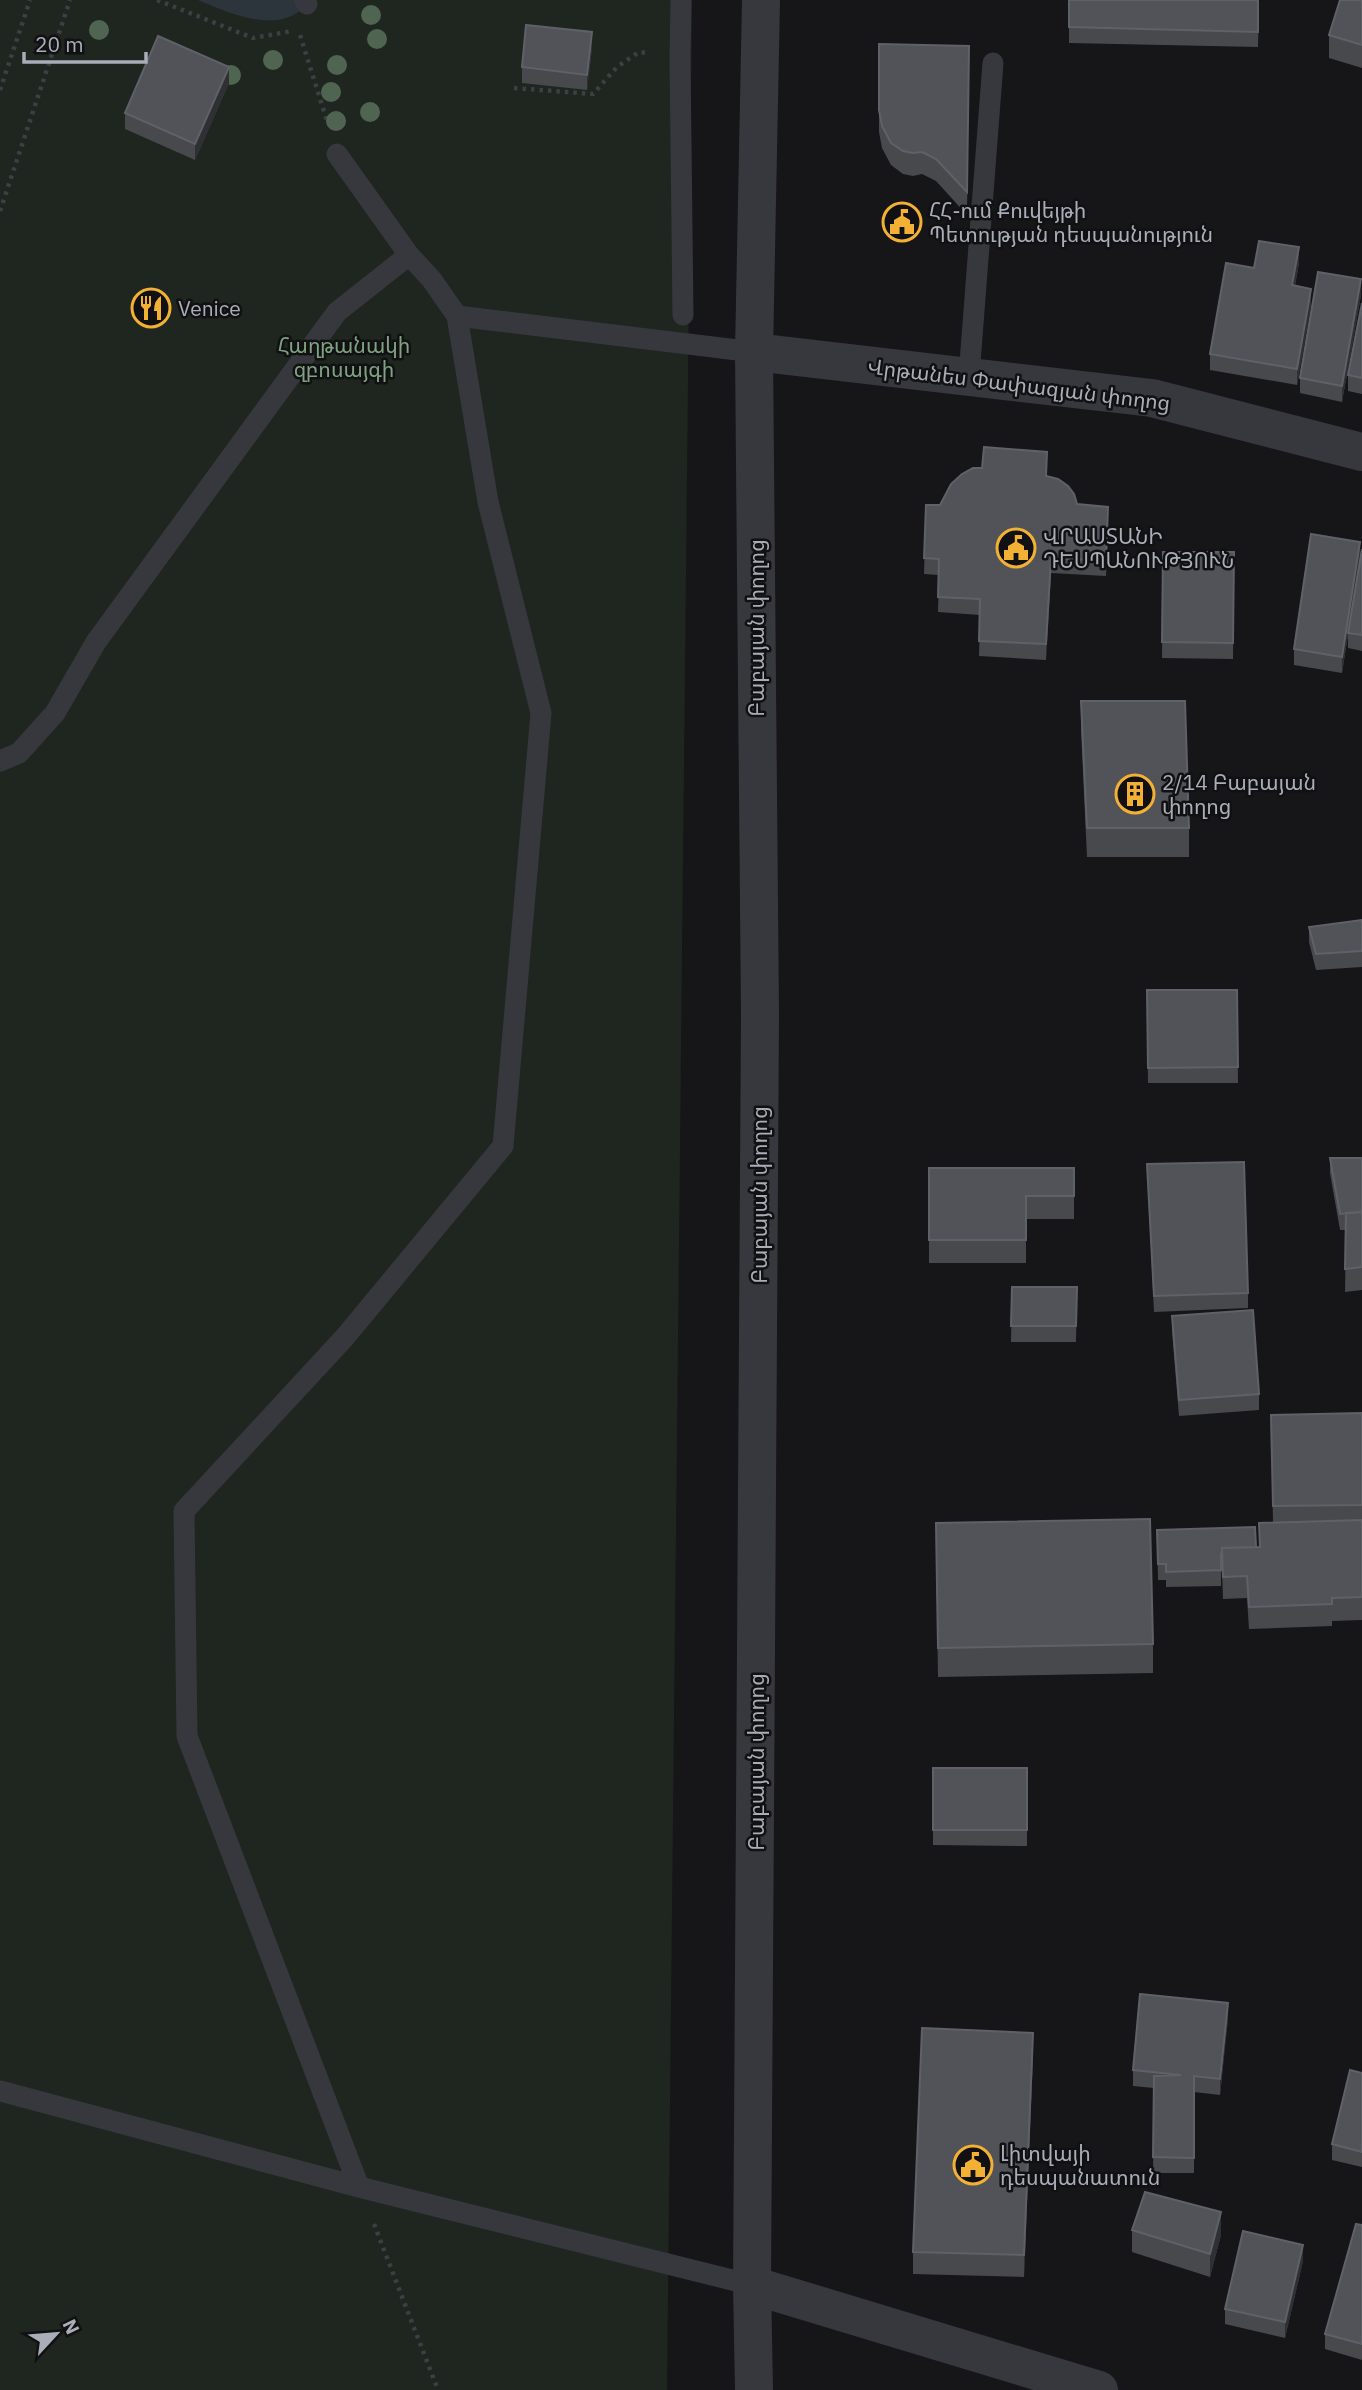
<svg xmlns="http://www.w3.org/2000/svg" width="1362" height="2390" viewBox="0 0 1362 2390" font-family="'IBM Plex Sans','Noto Sans Armenian',sans-serif">
<style>
.green{fill:#1e261f}
.water{fill:#2c353c}
.lines{fill:none;stroke-linecap:round;stroke-linejoin:round}
.path{stroke:#3d3f44;stroke-width:4.5;stroke-dasharray:3.5 5;stroke-linecap:butt}
.service{stroke:#37383d;stroke-width:21}
.minor{stroke:#37383d;stroke-width:38}
.tertiary{stroke:#37383d;stroke-width:38}
.tree{fill:#506452}
.wall{fill:#47494d}
.shaded-wall{fill:#2f3033}
.building{fill:#525359;stroke:#5f6168;stroke-width:2}
.labels{text-anchor:middle;dominant-baseline:central;stroke-width:5;stroke-linejoin:round;paint-order:stroke}
.poi-label{font-size:21px;fill:#a8adb8;stroke:#111113;text-anchor:start}
.park-label{font-size:21px;fill:#7fa381;stroke:#111113}
.street-label{font-size:21px;fill:#a8adb8;stroke:#111113}
</style>
<rect width="100%" height="100%" fill="#161618"/>
<path class="green" d="M0,0h692l-25,2390h-667z"/>
<path class="water" d="M198,0h112c-26,38 -79,14 -112,0z"/>
<g class="lines">
<path class="path" d="M157,0l96,38 39,-7
M300,35l28,89
M514,88l79,6 24,-27 22,-15 9,1
M0,90l30,-90
M0,211l70,-211
M374,2224l64,166"/>
<path class="service" d="M305,0l2,4
M681,0l-1,59 3,256
M337,154l72,101 23,25 25,36
M969,376l24,-313
M0,761l19,-8 36,-40 41,-71 241,-330 72,-57
M0,2091l359,96 393,98
M359,2187l-172,-451 -3,-225 161,-174 158,-191 38,-433 -53,-211 -31,-186 297,36"/>
<path class="minor" d="M754,352l398,46 210,54
M752,2285l2,105"/>
<path class="tertiary" d="M761,0l-7,352 6,663 -8,1270 347,105"/>
</g>
<g class="tree">
<circle cx="371" cy="15" r="10"/>
<circle cx="99" cy="30" r="10"/>
<circle cx="377" cy="39" r="10"/>
<circle cx="273" cy="60" r="10"/>
<circle cx="337" cy="65" r="10"/>
<circle cx="231" cy="75" r="10"/>
<circle cx="331" cy="92" r="10"/>
<circle cx="370" cy="112" r="10"/>
<circle cx="336" cy="121" r="10"/>
</g>
<path class="wall" d="M1069,0h190l-1,47 -189,-4z
M1362,0v68l-33,-10v-23z
M879,44l90,2 -2,169 -31,-34 -14,-7 -9,2 -10,-2 -12,-9 -9,-17 -3,-16z
M592,48l-5,42 -65,-7v-16z
M229,83l-34,77 -70,-31v-16z
M1299,263l-4,23 16,18 -14,81 -87,-15v-16l44,-86z
M1361,295l-19,107 -42,-9v-15z
M1362,303v91l-14,-3v-16z
M1047,476l30,28 31,18 -2,54 -55,-3 -5,87 -67,-4 1,-41 -42,-3 1,-37 -15,-1 2,-69h14z
M1362,549v102l-14,-3v-15z
M1163,552h71l-1,107 -71,-1z
M1360,558l-18,115 -48,-8v-16z
M1081,701l108,127v29h-102l-6,-127z
M1362,920v47l-46,3 -7,-28v-15z
M1147,990h90l1,93h-90z
M1330,1158h32v132l-17,2 1,-62h-6l-10,-57z
M1147,1164l101,129v15l-94,4z
M929,1168h145v51h-48v44h-97z
M1012,1287h65l-1,55h-65z
M1172,1316l87,78v16l-80,6 -7,-85z
M1362,1413v207l-30,1v5l-83,3 -2,-31 -24,1 -1,-29h-1v16l-55,1v-7h-8l-1,-50 102,17v-24h14l-2,-108z
M936,1552l217,92v29l-215,4z
M933,1768h94v78l-94,-1z
M1228,2018l-8,77 -26,-3v81h-41l1,-85 -21,-2v-16z
M1033,2056l-9,221 -111,-3v-22z
M1362,2073v94l-30,-7v-16z
M1362,2225v135l-37,-11v-15z
M1132,2230l89,5 -11,42 -78,-25z
M1303,2261l-18,77 -60,-14v-15z"/>
<path class="shaded-wall" d="M592,32v16l-5,42v-15z
M229,67v16l-34,77v-16z
M1299,247v16l-7,38v-16z
M1361,279v16l-19,107v-16z
M1311,289v15l-14,81v-16z
M1360,542v16l-18,115v-16z
M1051,558v15l-5,87v-16z
M1228,2003v15l-8,77v-16z
M1033,2033v23l-9,221v-22z
M1221,2212v23l-11,42v-23z
M1303,2245v16l-18,77v-16z"/>
<path class="building" d="M1069,0h189v32l-189,-5z
M1340,0h22v45l-33,-10z
M526,25l66,7 -5,43 -65,-8z
M158,36l71,31 -34,77 -70,-31z
M879,44l90,2 -2,146 -31,-33 -14,-7 -9,1 -10,-2 -12,-8 -9,-17 -3,-16z
M1259,241l40,6 -7,38 19,4 -14,80 -87,-15 16,-91 28,5z
M1318,272l43,7 -19,107 -42,-8z
M1362,303v75l-14,-3z
M984,447l63,5 -1,24 12,3 10,7 6,8 3,10 31,3 -2,54 -55,-3 -5,86 -67,-3 1,-42 -42,-2 1,-38 -15,-1 2,-53h14l11,-21 11,-10 11,-6h9z
M1311,534l49,8 -18,115 -48,-8z
M1362,549v86l-14,-2z
M1163,552h71l-1,91 -71,-1z
M1081,701h104l4,127h-102z
M1362,920v31l-46,3 -7,-27z
M1147,990h90l1,77 -90,1z
M1330,1158h32v54l-22,2z
M1244,1162l4,131 -94,3 -7,-132z
M929,1168h145v28h-48v44h-97z
M1362,1212v55l-17,2 1,-56z
M1012,1287h65l-1,39h-65z
M1253,1310l6,84 -80,6 -7,-84z
M1362,1413v92l-89,1 -2,-91z
M1150,1519l3,125 -215,4 -2,-125z
M1362,1520v77l-30,1v6l-83,3 -2,-31 -24,1 -1,-29 38,-1 -1,-24z
M1255,1527l1,20 -34,1v6h-1v16l-55,2v-8h-8l-1,-34z
M933,1768h94v62h-94z
M1140,1994l88,9 -8,76 -26,-3v82l-41,-1 1,-81 27,-1 -48,-5z
M922,2028l111,5 -9,222 -111,-3z
M1350,2070l12,3v79l-30,-8z
M1145,2192l76,20 -11,42 -78,-24z
M1356,2224l6,1v119l-37,-10z
M1243,2231l60,14 -18,77 -60,-13z"/>
<defs>
<symbol id="civic-ring" viewBox="-11 -11 22 22"><circle r="9.5" fill="#111113" stroke="#f2b134" stroke-width="1.5"/><path d="M-.6-6.5H3V-4.5H.6V-3L4-1V1h2V6H-6V1h2V-1L-.6-3ZM-1.2 2.5V6h2.4V2.5Z" fill="#f2b134"/></symbol>
<symbol id="restaurant-ring" viewBox="-11 -11 22 22"><circle r="9.5" fill="#111113" stroke="#f2b134" stroke-width="1.5"/><path d="M-5-6h1v4h1v-4h1v4h1v-4h1v5L-1.5 .5V6h-2V.5L-5-1ZM5-6V6H3V1.5H1.5Q1.5-4 5-6Z" fill="#f2b134"/></symbol>
<symbol id="building-ring" viewBox="-11 -11 22 22"><circle r="9.5" fill="#111113" stroke="#f2b134" stroke-width="1.5"/><path d="M-4-6H4V6H1V3H-1V6H-4ZM-2.5-4.3h1.7v1.8h-1.7ZM.8-4.3h1.7v1.8H.8ZM-2.5-1h1.7V.8h-1.7ZM.8-1h1.7V.8H.8Z" fill="#f2b134"/></symbol>
</defs>
<g fill-rule="evenodd">
<use href="#civic-ring" x="880" y="200" width="44" height="44"/>
<use href="#restaurant-ring" x="129" y="286" width="44" height="44"/>
<use href="#civic-ring" x="994" y="526" width="44" height="44"/>
<use href="#building-ring" x="1113" y="772" width="44" height="44"/>
<use href="#civic-ring" x="951" y="2143" width="44" height="44"/>
</g>
<g class="labels">
<g class="poi-label">
<text x="929" y="210">ՀՀ-ում Քուվեյթի<tspan x="929" dy="24">Պետության դեսպանություն</tspan></text>
<text x="178" y="308">Venice</text>
<text x="1043" y="536">ՎՐԱՍՏԱՆԻ<tspan x="1043" dy="24">ԴԵՍՊԱՆՈՒԹՅՈՒՆ</tspan></text>
<text x="1162" y="782">2/14 Բաբայան<tspan x="1162" dy="24">փողոց</tspan></text>
<text x="1000" y="2153">Լիտվայի<tspan x="1000" dy="24">դեսպանատուն</tspan></text>
</g>
<g class="park-label">
<text x="344" y="345">Հաղթանակի<tspan x="344" dy="24">զբոսայգի</tspan></text>
</g>
<g class="street-label">
<text transform="translate(1019 384) rotate(7)">Վրթանես Փափազյան փողոց</text>
<text transform="translate(756 628) rotate(-90)">Բաբայան փողոց</text>
<text transform="translate(759 1195) rotate(-90)">Բաբայան փողոց</text>
<text transform="translate(756 1762) rotate(-90)">Բաբայան փողոց</text>
</g>
</g>
<g transform="translate(56 2334) rotate(64)" stroke="#111113" stroke-width="5" paint-order="stroke">
<path d="M0-5L12 26L0 18L-12 26Z" fill="#a8adb8"/>
<text y="-10" font-size="19" font-weight="bold" text-anchor="middle" fill="#a8adb8">N</text>
</g>
<path d="M24 52v10h122v-10" fill="none" stroke="#a8adb8" stroke-width="3.5"/>
<text x="35" y="52" font-size="21" fill="#a8adb8" stroke="#111113" stroke-width="5" paint-order="stroke">20 m</text>
</svg>
